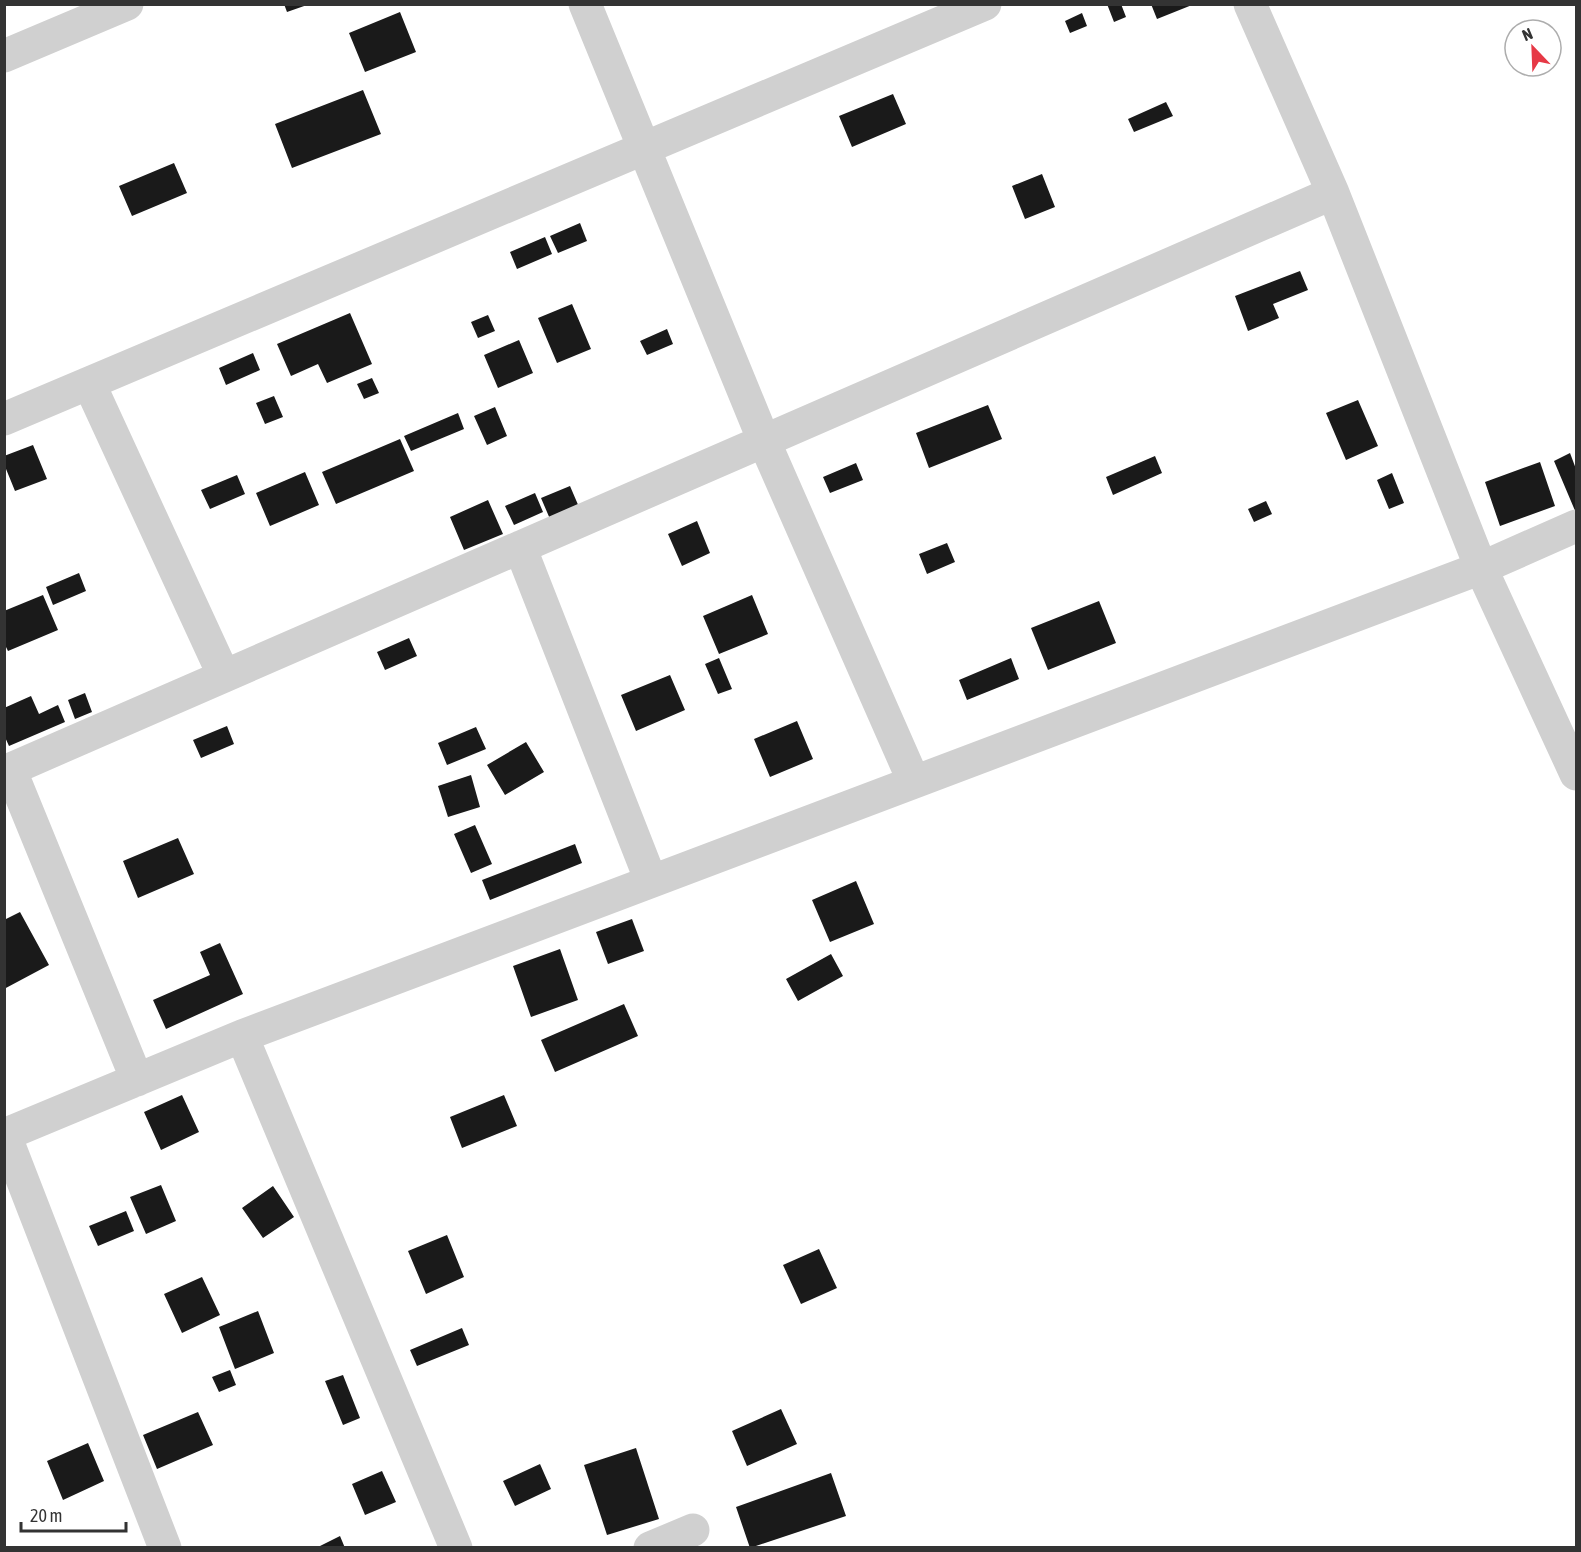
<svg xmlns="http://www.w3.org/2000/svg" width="1581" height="1552" viewBox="0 0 1581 1552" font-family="'Asap Condensed',sans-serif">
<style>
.building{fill:#1a1a1a}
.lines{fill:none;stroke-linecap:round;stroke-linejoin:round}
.minor{stroke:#d0d0d0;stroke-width:33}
</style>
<rect width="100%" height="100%" fill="#fff"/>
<path class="building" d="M284,4h23v1l-20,7z
M1107,4h14l5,13 -12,5z
M1151,4h40l1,1 -35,14z
M400,12l16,40 -51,20 -16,-39z
M1082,13l5,13 -17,7 -5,-12z
M363,90l18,44 -89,34 -17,-44z
M893,94l13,30 -54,23 -13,-31z
M1166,102l7,14 -39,16 -6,-13z
M174,163l13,30 -55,23 -13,-30z
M1042,174l13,33 -30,12 -13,-33z
M580,223l7,18 -29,12 -8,-17z
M545,237l7,17 -35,15 -7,-17z
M1300,271l8,19 -35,14 6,14 -31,13 -13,-35z
M572,304l19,45 -34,14 -19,-45z
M350,313l22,51 -45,19 -9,-19 -27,12 -14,-32z
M488,315l7,16 -17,7 -7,-16z
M667,329l6,15 -26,11 -7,-14z
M519,340l14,33 -35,15 -14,-33z
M253,353l7,17 -34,15 -7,-17z
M372,378l7,15 -15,6 -7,-15z
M274,396l9,21 -18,7 -9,-21z
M1358,400l20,46 -32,14 -20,-47z
M988,405l14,34 -73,29 -13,-35z
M495,407l12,29 -20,9 -13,-29z
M458,413l6,16 -53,22 -7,-15z
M400,439l14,32 -78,33 -14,-32z
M33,445l14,34 -32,12 -11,-27v-8z
M1570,453l6,16v44l-22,-52z
M1155,456l7,17 -49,22 -7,-18z
M1540,462l15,44 -55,20 -15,-44z
M856,463l7,17 -33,13 -7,-16z
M305,472l14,33 -49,21 -14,-33z
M1392,473l12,30 -15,6 -12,-29z
M237,475l8,19 -35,15 -9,-19z
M570,486l9,21 -29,12 -9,-21z
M535,493l8,19 -29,13 -9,-19z
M488,500l15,34 -39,16 -14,-33z
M1266,501l6,13 -18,8 -6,-13z
M697,521l13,32 -28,13 -14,-32z
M947,543l8,19 -28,12 -8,-20z
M79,573l7,18 -33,14 -7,-18z
M43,595l15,35 -50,21 -4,-8v-32z
M752,595l16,39 -49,20 -16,-38z
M1099,601l17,42 -68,27 -17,-42z
M409,638l8,18 -32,14 -8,-18z
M719,658l13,31 -14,5 -13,-30z
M1011,658l8,21 -52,21 -8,-20z
M670,675l15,35 -49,21 -15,-36z
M85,693l7,19 -17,7 -7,-19z
M31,696l8,18 19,-9 7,17 -56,24 -5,-11v-27z
M797,721l16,38 -43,18 -16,-38z
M227,726l7,18 -33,14 -8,-18z
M476,727l10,22 -39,16 -9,-22z
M526,742l18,30 -39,23 -18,-30z
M471,775l9,32 -32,10 -10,-31z
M475,825l17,39 -21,9 -17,-39z
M178,838l16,36 -56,24 -15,-37z
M575,844l7,19 -92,37 -8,-20z
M856,881l18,43 -44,18 -18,-42z
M20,912l29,53 -45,24v-69z
M632,919l12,32 -36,13 -12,-32z
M220,943l23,51 -77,35 -13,-29 57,-25 -10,-23z
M560,949l18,51 -47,17 -18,-51z
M831,954l12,22 -45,25 -12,-22z
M624,1004l14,32 -83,36 -14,-32z
M182,1095l17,37 -38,18 -17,-38z
M504,1095l13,31 -55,22 -12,-31z
M161,1185l15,36 -30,13 -16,-37z
M273,1186l21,31 -31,21 -21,-30z
M126,1211l8,20 -36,15 -9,-20z
M447,1235l17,42 -38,17 -18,-43z
M819,1249l18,39 -36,16 -18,-39z
M202,1277l18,38 -38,18 -18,-39z
M258,1311l16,42 -39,16 -16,-42z
M462,1328l7,17 -52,21 -7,-16z
M230,1370l6,15 -17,7 -7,-15z
M343,1375l17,43 -17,7 -18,-44z
M781,1409l16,35 -50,22 -15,-35z
M198,1412l15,33 -56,24 -14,-34z
M88,1443l16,38 -41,19 -16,-39z
M636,1448l23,71 -52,16 -23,-70z
M540,1464l11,25 -36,17 -12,-25z
M382,1471l14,31 -31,13 -13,-31z
M831,1473l15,43 -96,32 -14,-41z
M340,1536l5,12h-29z"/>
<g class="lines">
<path class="minor" d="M585,4l179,437 150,341
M1250,4l83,189 148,375 95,206
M4,56l123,-52
M89,383l135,293
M4,419l981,-415
M520,547l131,334
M10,769l127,311
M4,772l1329,-579
M242,1036l214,512
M4,1135l238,-99 1239,-468 95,-42
M5,1135l160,413
M650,1548l43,-18"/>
</g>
<rect width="1581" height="1552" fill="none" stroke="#333333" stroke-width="12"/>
<g transform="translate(1533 48) rotate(337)"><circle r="28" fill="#ffffff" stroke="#adadad" stroke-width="1.5"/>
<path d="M0-4.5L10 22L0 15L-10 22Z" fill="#e63946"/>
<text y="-9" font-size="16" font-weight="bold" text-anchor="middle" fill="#333333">N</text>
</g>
<path d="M21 1522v9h105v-9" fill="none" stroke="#333333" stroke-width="3"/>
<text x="30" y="1522" font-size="18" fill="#333333" stroke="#ffffff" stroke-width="4.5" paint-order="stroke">20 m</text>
</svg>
